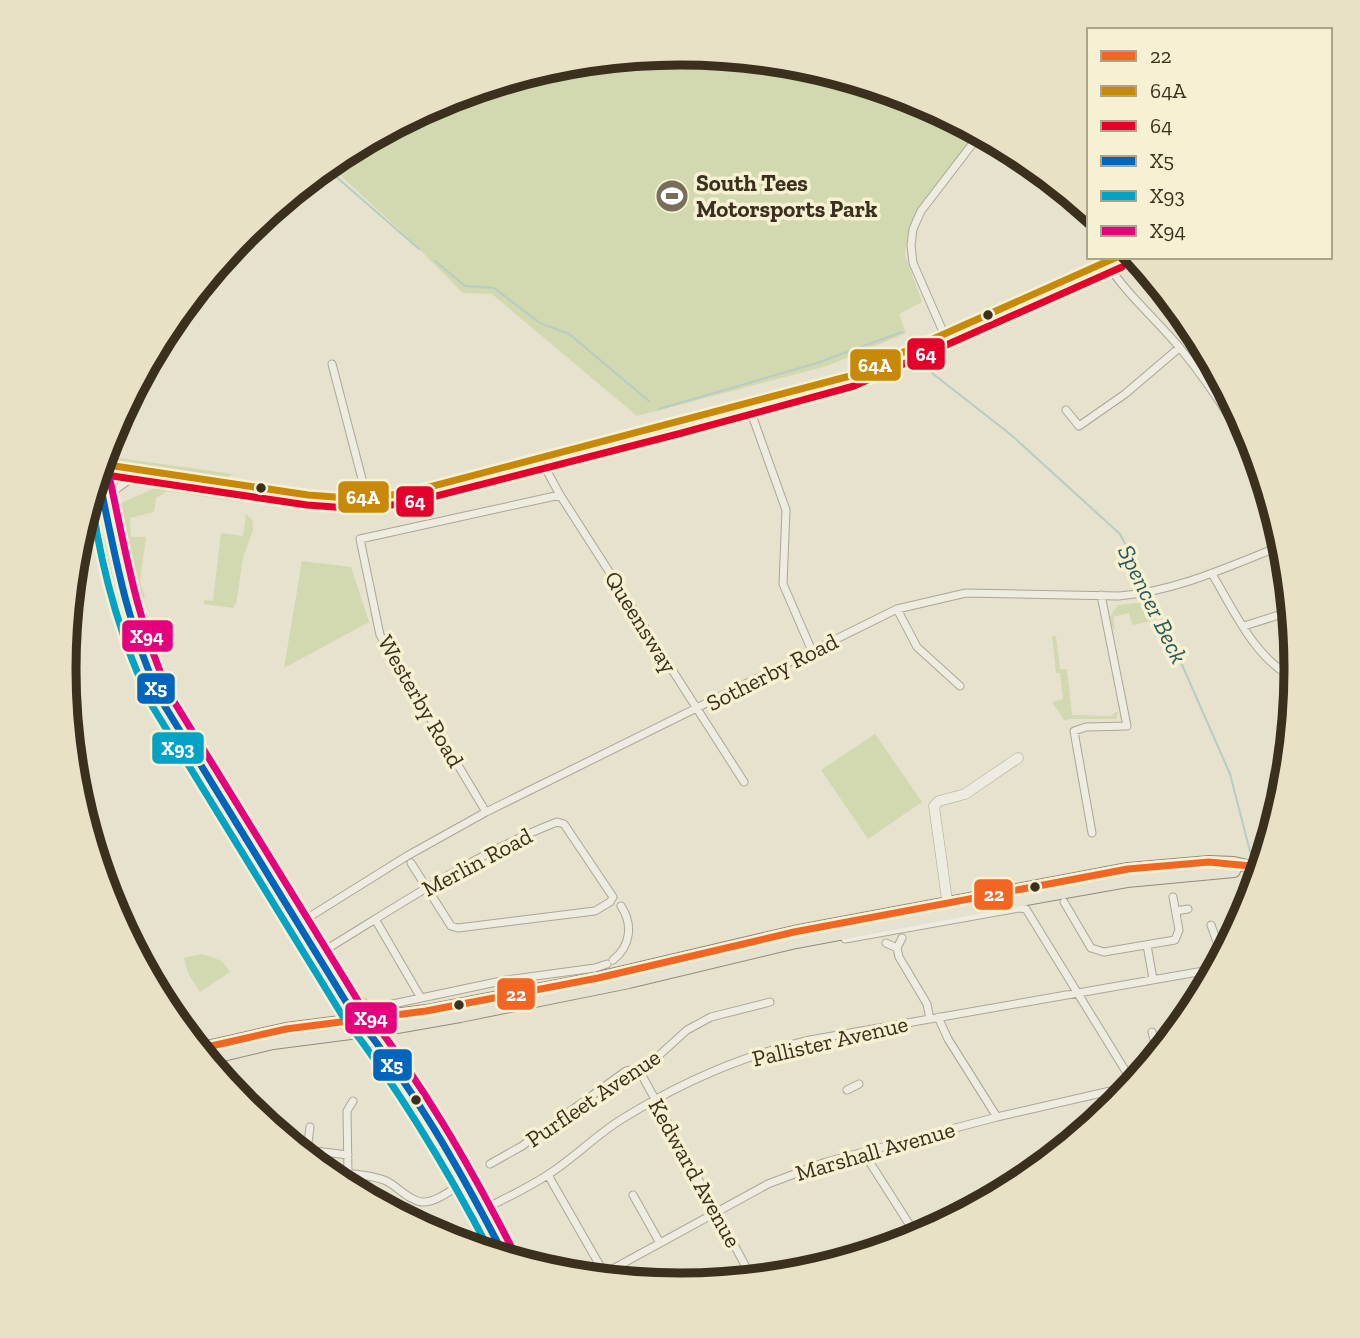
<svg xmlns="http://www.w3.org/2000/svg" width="1360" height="1338" viewBox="0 0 1360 1338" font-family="'Zilla Slab',serif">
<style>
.green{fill:#d2d8af}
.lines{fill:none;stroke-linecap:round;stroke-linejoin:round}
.stream{stroke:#b8ccc3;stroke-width:2}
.minor-casing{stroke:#aba697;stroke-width:9}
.tertiary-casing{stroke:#aba697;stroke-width:11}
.primary-casing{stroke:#918b7d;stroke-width:14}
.minor{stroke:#eeebe0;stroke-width:7}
.tertiary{stroke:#eeebe0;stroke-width:10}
.primary{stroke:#e6e2d1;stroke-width:12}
.bus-1-casing{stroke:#f7f1d3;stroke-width:12}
.bus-2-casing{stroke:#f7f1d3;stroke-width:12}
.bus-3-casing{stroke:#f7f1d3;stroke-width:12}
.bus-4-casing{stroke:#f7f1d3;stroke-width:12}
.bus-5-casing{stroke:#f7f1d3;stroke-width:12}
.bus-6-casing{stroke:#f7f1d3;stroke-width:12}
.bus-1{stroke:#f26522;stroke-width:7}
.bus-2{stroke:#c88808;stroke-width:7}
.bus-3{stroke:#e4002b;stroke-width:7}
.bus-4{stroke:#0065bd;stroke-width:7}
.bus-5{stroke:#03a3c5;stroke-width:7}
.bus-6{stroke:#e5007d;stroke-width:7}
.bus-dot{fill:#3b2f1e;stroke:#f7f1d3;stroke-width:2.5}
.labels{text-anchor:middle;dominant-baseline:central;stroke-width:7;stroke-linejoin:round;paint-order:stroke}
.poi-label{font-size:23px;font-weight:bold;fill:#3b2f1e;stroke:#f7f1d3;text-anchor:start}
.street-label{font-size:23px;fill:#3b2f1e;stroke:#f7f1d3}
.water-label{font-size:24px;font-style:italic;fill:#2c595c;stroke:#f7f1d3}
.rim{fill:none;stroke:#3b2f1e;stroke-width:9}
.line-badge{stroke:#f7f1d3;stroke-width:2.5}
.badge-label{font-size:19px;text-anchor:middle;font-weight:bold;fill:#fff}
</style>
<rect width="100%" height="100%" fill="#e6e2ce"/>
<path class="green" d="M680,53l121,11 115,36 60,32 -68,101 -3,22 17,47 -23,12 7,19 -79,33 -190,50 -145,-122 -29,-1 -60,-60 -75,-69 10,-8 106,-57 116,-35z
M104,453l8,4 121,17 -6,4 -108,-16 -15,-6z
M155,488l79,9v4l-67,-10 -11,7 -2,14 -24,6 1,19h15l-6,44 5,17 -11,4 -22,-91 7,-7z
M246,514l6,5 1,11 -10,27 -7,48 -1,-2 -1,5 -30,-4v-4l9,1 8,-68 22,3z
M302,561l49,6 18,55 -85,46z
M1149,602l6,18 -23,5 -3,-12 -16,4 2,12h-2l-3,-12 8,-12z
M1052,636h4l4,33h7l5,46 39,1 7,-5 -2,8h-47l-4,2 -13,-19 11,-3 -3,-26h-4z
M875,734l47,68 -54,37 -47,-69z
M202,954l20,7 8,11 -30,20 -12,-19 -4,-15z"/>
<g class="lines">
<path class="stream" d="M325,167l94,82
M435,261l30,25 29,2 46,35 29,11 80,67
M928,362l4,11 78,61 110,100 29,55
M659,409l158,-46 85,-31
M1151,594l79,180 22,85"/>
<defs>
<path id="minor" d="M1106,262c20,32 50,57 74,86 37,45 67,93 88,147
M944,334l-31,-71 -2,-18 2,-16 8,-18 59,-77
M332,364l35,134
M748,404l38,106 -3,74 29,67
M1066,410l13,16 46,-32 54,-46
M541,460l19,35 184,287
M101,464l207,31 40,3 55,-4 272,-70 175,-48 268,-119
M106,507l9,-17 26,-19
M1212,574c22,36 43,86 84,105
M897,609l20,38 43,39
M1244,626l38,-12
M486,812l-106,-177 -20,-96 200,-44
M1092,833l-18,-102 12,-4 41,-1 -26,-131
M1064,902l27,46 13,4 71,-12 4,-10 -6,-33
M1176,911l12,-2
M375,919l46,79
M298,924l109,-68 79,-44 411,-203 69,-16 153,3c58,-5 111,-30 164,-51
M1211,925l11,31
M845,939l174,-31 7,1 102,166
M886,943l11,5 2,9 28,47 3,15
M1147,945l6,34
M897,948l5,-10
M327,949l33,52 14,7 132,-28 89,-12 12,-4
M317,955c78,-47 155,-100 240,-133l7,2 49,73 -3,5 -15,9 -137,17 -7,-2 -40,-63
M613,960c18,-14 20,-36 8,-54
M938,1017l10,22 49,78
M1152,1032l3,11 5,3 5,-1
M638,1068l114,210
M847,1090l12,-6
M273,1116l3,15
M310,1127l-3,23 41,5
M867,1158l51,80
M490,1164l32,-18 104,-75 19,-3 42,-38 24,-13 59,-15
M324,1170c19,4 42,3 60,10 13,5 23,20 38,22 14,1 32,-14 44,-21
M348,1174l-1,-63 6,-10
M548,1175l59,103
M633,1195l27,48
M482,1210c22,-11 46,-22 67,-36 25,-16 47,-39 73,-55 58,-36 121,-64 188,-79l405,-71
M598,1277l170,-93 58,-22 171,-45 135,-31"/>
<path id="tertiary" d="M948,907l-14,-101 5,-5 26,-7 53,-36"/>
<path id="primary" d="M98,473c3,12 3,24 6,37 13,63 27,131 57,190l190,310 25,31 90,140 39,76
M198,1049l88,-20 140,-18 172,-33 196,-46 334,-63 81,-7 25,1 13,3 14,1
M206,1059l67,-16 124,-16 63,-11 169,-34 167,-40 241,-45 90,-16 107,-10"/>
</defs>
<use href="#minor" class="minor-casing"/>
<use href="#tertiary" class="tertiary-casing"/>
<use href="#primary" class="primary-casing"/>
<use href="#minor" class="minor"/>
<use href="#tertiary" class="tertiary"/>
<use href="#primary" class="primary"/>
<defs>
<path id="bus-1" d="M198,1049l88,-20 140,-18 172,-33 196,-46 334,-63 81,-7 52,5"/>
<path id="bus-2" d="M101,464l207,31 40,3 55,-4 447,-118 267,-119"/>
<path id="bus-3" d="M99,474l208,31 41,3 57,-4 273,-70 176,-48 268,-119"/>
<path id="bus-4" d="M98,474c16,77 29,153 63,226l190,310c61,75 110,161 154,247"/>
<path id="bus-5" d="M91,497c10,71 30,143 60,207l191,311c57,74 106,155 149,238"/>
<path id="bus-6" d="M108,471c17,77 29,152 62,224l190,309c61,76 110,162 154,248"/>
</defs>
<use href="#bus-1" class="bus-1-casing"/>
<use href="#bus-2" class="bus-2-casing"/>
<use href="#bus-3" class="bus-3-casing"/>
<use href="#bus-4" class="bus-4-casing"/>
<use href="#bus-5" class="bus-5-casing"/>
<use href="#bus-6" class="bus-6-casing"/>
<use href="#bus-1" class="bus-1"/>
<use href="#bus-2" class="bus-2"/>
<use href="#bus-3" class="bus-3"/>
<use href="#bus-4" class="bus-4"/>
<use href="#bus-5" class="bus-5"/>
<use href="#bus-6" class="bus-6"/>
</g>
<defs>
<symbol id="stadium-disc" viewBox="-11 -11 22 22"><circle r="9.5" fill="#776e5c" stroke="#f7f1d3"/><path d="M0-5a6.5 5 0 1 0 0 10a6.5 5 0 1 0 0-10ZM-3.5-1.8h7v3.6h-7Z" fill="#fff"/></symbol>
</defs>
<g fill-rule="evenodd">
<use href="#stadium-disc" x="653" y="177" width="38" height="38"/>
</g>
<g class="bus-dot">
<circle cx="988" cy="315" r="6"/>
<circle cx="261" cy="488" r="6"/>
<circle cx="1035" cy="887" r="6"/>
<circle cx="459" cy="1005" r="6"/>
<circle cx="416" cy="1100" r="6"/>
</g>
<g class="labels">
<g class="poi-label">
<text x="696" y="183">South Tees<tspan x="696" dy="26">Motorsports Park</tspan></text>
</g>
<g class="street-label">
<text transform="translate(641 622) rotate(58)">Queensway</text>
<text transform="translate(772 672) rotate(-27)">Sotherby Road</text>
<text transform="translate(421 701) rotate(60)">Westerby Road</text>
<text transform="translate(477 862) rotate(-28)">Merlin Road</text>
<text transform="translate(830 1041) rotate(-13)">Pallister Avenue</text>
<text transform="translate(593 1098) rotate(-34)">Purfleet Avenue</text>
<text transform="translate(875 1151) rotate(-16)">Marshall Avenue</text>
<text transform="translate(695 1173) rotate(61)">Kedward Avenue</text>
</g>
<g class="water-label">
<text transform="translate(1153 604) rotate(64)">Spencer Beck</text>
</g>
</g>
<path d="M0 0H1360V1338H0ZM76 669a604 604 0 1 1 1208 0a604 604 0 1 1-1208 0Z" fill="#e8e1c5" fill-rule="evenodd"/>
<path class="rim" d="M76 669a604 604 0 1 1 1208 0a604 604 0 1 1-1208 0Z"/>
<g class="line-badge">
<rect x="906" y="337" width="40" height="34" rx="7" fill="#e4002b"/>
<rect x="849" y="348" width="53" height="34" rx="7" fill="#c88808"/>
<rect x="337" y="480" width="53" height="34" rx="7" fill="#c88808"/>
<rect x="395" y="485" width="40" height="33" rx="7" fill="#e4002b"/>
<rect x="121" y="619" width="53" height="34" rx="7" fill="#e5007d"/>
<rect x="136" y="672" width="40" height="33" rx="7" fill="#0065bd"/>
<rect x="151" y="731" width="54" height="34" rx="7" fill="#03a3c5"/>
<rect x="973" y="878" width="41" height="33" rx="7" fill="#f26522"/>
<rect x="496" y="977" width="40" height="34" rx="7" fill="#f26522"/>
<rect x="344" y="1001" width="54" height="34" rx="7" fill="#e5007d"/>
<rect x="372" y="1048" width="41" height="34" rx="7" fill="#0065bd"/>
</g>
<g class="badge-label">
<text x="926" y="361">64</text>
<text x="875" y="372">64A</text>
<text x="363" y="504">64A</text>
<text x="415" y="508">64</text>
<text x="147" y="643">X94</text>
<text x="156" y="695">X5</text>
<text x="178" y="755">X93</text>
<text x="994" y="901">22</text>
<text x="516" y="1001">22</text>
<text x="371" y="1025">X94</text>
<text x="392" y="1072">X5</text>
</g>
<rect x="1087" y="28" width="245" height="231" fill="#f7f1d3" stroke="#aca38b" stroke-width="2"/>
<rect x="1101" y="51" width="35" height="10" fill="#f26522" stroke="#aca38b" stroke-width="2"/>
<text x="1150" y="63" font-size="21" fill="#3b2f1e">22</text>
<rect x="1101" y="86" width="35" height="10" fill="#c88808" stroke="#aca38b" stroke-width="2"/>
<text x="1150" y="98" font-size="21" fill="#3b2f1e">64A</text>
<rect x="1101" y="121" width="35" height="10" fill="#e4002b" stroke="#aca38b" stroke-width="2"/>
<text x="1150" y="133" font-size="21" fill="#3b2f1e">64</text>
<rect x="1101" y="156" width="35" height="10" fill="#0065bd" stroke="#aca38b" stroke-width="2"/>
<text x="1150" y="168" font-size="21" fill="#3b2f1e">X5</text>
<rect x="1101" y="191" width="35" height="10" fill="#03a3c5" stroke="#aca38b" stroke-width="2"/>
<text x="1150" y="203" font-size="21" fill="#3b2f1e">X93</text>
<rect x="1101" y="226" width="35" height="10" fill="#e5007d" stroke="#aca38b" stroke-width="2"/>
<text x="1150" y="238" font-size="21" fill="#3b2f1e">X94</text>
</svg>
